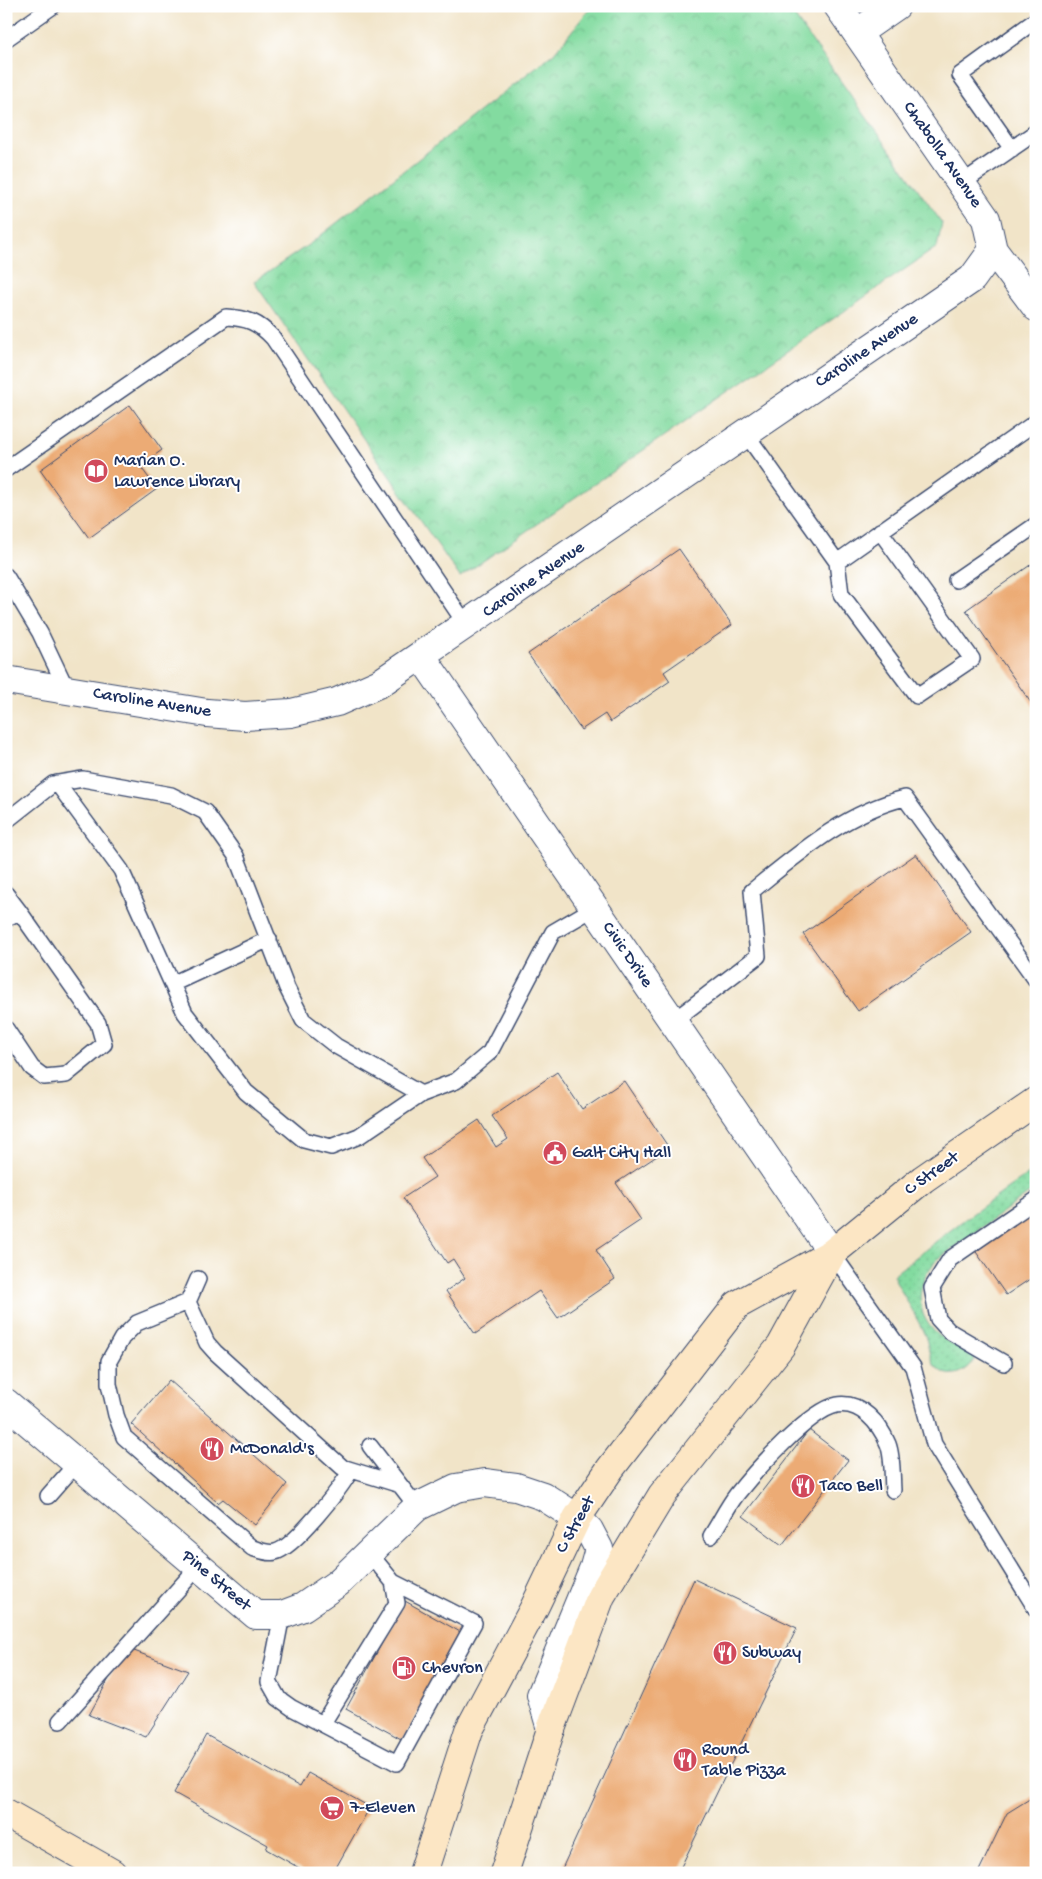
<svg xmlns="http://www.w3.org/2000/svg" width="1042" height="1879" viewBox="0 0 1042 1879" font-family="'Gochi Hand',sans-serif">
<style>
.grass{fill:url(#grass-dots);stroke:#4f857f}
.park{fill:url(#park-crowns);stroke:#4f857f}
.building{fill:#ecab74}
.lines{fill:none;stroke-linecap:round;stroke-linejoin:round}
.lane-casing{stroke:#3b4a6e;stroke-width:18}
.street-casing{stroke:#3b4a6e;stroke-width:30}
.secondary-casing{stroke:#3b4a6e;stroke-width:30}
.lane{stroke:#fff;stroke-width:15}
.street{stroke:#fff;stroke-width:28}
.secondary{stroke:#fce6c4;stroke-width:28}
.labels{text-anchor:middle;dominant-baseline:central;stroke-width:4;stroke-linejoin:round;paint-order:stroke}
.street-label{font-size:18px;fill:#1b2f5e;stroke:#fff}
.poi-label{font-size:18px;fill:#1b2f5e;stroke:#fff;text-anchor:start}
</style>
<defs>
<pattern id="grass-dots" width="8" height="8" patternUnits="userSpaceOnUse" patternTransform="scale(1.25)"><rect width="8" height="8" fill="#83dba0"/><path d="M2 2h.1M6 6h.1" fill="none" stroke="#71bc8c" stroke-width="1.8" stroke-linecap="round"/></pattern>
<pattern id="park-crowns" width="20" height="18" patternUnits="userSpaceOnUse" patternTransform="scale(1.25)"><rect width="20" height="18" fill="#83dba0"/><path d="M2 6a3 3 0 1 1 6 0M12 15a3 3 0 1 1 6 0" fill="none" stroke="#71bc8c"/></pattern>
</defs>
<rect width="100%" height="100%" fill="#fff"/>
<filter id="ink" filterUnits="userSpaceOnUse"><feTurbulence type="fractalNoise" baseFrequency=".02" numOctaves="2"/><feDisplacementMap in="SourceGraphic" scale="10" xChannelSelector="R" yChannelSelector="G"/><feConvolveMatrix kernelMatrix="1 2 1 2 8 2 1 2 1" color-interpolation-filters="sRGB"/></filter>
<filter id="wash" filterUnits="userSpaceOnUse"><feTurbulence type="fractalNoise" baseFrequency=".0096" numOctaves="4" result="noise"/><feDisplacementMap in="SourceGraphic" scale="20" xChannelSelector="R" yChannelSelector="G"/><feGaussianBlur stdDeviation="1.12" result="paint"/><feColorMatrix in="noise" values="0 0 0 0 0 0 0 0 0 0 0 0 0 0 0 0 0 1.4 0 .05"/><feComposite in="paint" operator="in"/></filter>
<g filter="url(#wash)">
<rect width="100%" height="100%" fill="#f1e4c8"/>
<path class="grass" d="M1036,1169v19l-99,72c-20,21 -24,51 -1,73 10,9 25,16 37,22l2,4c-8,14 -26,22 -39,8 -7,-8 -7,-19 -10,-29 -9,-22 -23,-42 -33,-63l72,-56z"/>
<path class="park" d="M592,6h195l155,217 -5,24 -477,330 -206,-295 57,-39 243,-190z"/>
<g id="blocks">
<path class="building" d="M130,405l32,45 -22,16 17,23 -68,49 -49,-68z
M679,549l53,76 -68,47 6,9 -60,41 -5,-8 -24,16 -53,-76z
M1036,561v149l-70,-100z
M916,854l55,78 -113,79 -55,-77z
M557,1072l25,37 42,-28 45,67 -53,35 25,37 -45,30 19,29 -57,39 -19,-27 -64,43 -29,-43 19,-13 -12,-19 -6,4 -44,-65 32,-21 -13,-19 57,-38 17,27 12,-8 -16,-23z
M1036,1207v68l-30,20 -32,-46z
M169,1380l118,104 -32,41 -32,-26 -5,4 -87,-79z
M809,1430l39,30 -66,85 -39,-29z
M694,1579l103,49 -119,245h-118z
M405,1601l57,32 -59,107 -57,-31z
M126,1648l62,23 -42,66 -57,-22z
M206,1735l94,52 8,-14 62,34 -37,66h-25l-42,-24 2,-4 -94,-52z
M1036,1795v78h-58l29,-60z"/>
</g>
</g>
<g filter="url(#ink)">
<use href="#blocks" fill-opacity="0" stroke="#3b4a6e" stroke-width="1"/>
<g class="lines">
<defs>
<path id="lane" d="M6,39l47,-33
M1012,149l-52,-74 76,-55
M962,183l74,-51
M746,434l91,128 199,-140
M6,469l220,-152c21,1 32,5 47,21l194,288
M837,562l4,32 76,102 55,-37 -92,-128
M6,576l34,57 27,57
M956,580l80,-55
M57,783l64,87 64,143 61,79 58,48 27,7 28,-11 62,-42
M6,821l47,-37 30,-5 88,16 34,17 31,44 51,132 16,32 33,26 85,48 35,-13 34,-29 63,-120 41,-24
M6,894l13,17 -13,8
M172,984l97,-45
M672,1022l86,-66 -6,-65c47,-38 94,-79 153,-93l131,182
M6,1029l26,39 12,9 22,-2 38,-31 -6,-21 -79,-112
M832,1253l81,114 21,77 102,165
M198,1279l-10,23 19,41 8,9 127,115 55,17
M188,1302l-51,21 -15,15 -13,23v23l7,31 8,22 128,111c7,2 16,6 23,4 19,-4 66,-64 76,-82
M1004,1363l-55,-32 -11,-12 -6,-31 18,-29 86,-59
M370,1446l47,61
M48,1496l29,-33
M711,1536c9,-14 16,-29 26,-42 18,-23 73,-84 100,-89 24,-4 43,19 51,39 5,13 4,32 5,46
M282,1615l-13,67 9,16 14,10 105,55 77,-140 -81,-41
M60,1721l139,-155
M323,1723l74,-120 -4,-21 -23,-28"/>
<path id="street" d="M838,6l148,213 7,31 43,57
M857,33l39,-27
M422,657l410,596
M6,680l201,33 38,3 46,-3 46,-11 43,-19 592,-404 21,-29
M6,1403l250,212h26l21,-8 35,-24 79,-76 39,-19 29,-5 31,4 27,9 34,22 12,12 10,19 -5,18 -53,128 10,34"/>
<path id="secondary" d="M6,1813l106,60
M423,1873l46,-143 65,-122 43,-90 33,-49 127,-164 95,-52 91,-74 113,-78
M504,1873l47,-144 50,-133 61,-101 119,-149 51,-93"/>
</defs>
<use href="#lane" class="lane-casing"/>
<use href="#street" class="street-casing"/>
<use href="#secondary" class="secondary-casing"/>
<use href="#lane" class="lane"/>
<use href="#street" class="street"/>
<use href="#secondary" class="secondary"/>
</g>
</g>
<defs>
<symbol id="library-disc" viewBox="-11 -11 22 22"><circle r="9.5" fill="#d1495b" stroke="#fff"/><path d="M-6-4Q-3-5.5-.7-3.5V5Q-3 3-6 4ZM6-4Q3-5.5 .7-3.5V5Q3 3 6 4Z" fill="#fff"/></symbol>
<symbol id="civic-disc" viewBox="-11 -11 22 22"><circle r="9.5" fill="#d1495b" stroke="#fff"/><path d="M-.6-6.5H3V-4.5H.6V-3L4-1V1h2V6H-6V1h2V-1L-.6-3ZM-1.2 2.5V6h2.4V2.5Z" fill="#fff"/></symbol>
<symbol id="restaurant-disc" viewBox="-11 -11 22 22"><circle r="9.5" fill="#d1495b" stroke="#fff"/><path d="M-5-6h1v4h1v-4h1v4h1v-4h1v5L-1.5 .5V6h-2V.5L-5-1ZM5-6V6H3V1.5H1.5Q1.5-4 5-6Z" fill="#fff"/></symbol>
<symbol id="fuel-disc" viewBox="-11 -11 22 22"><circle r="9.5" fill="#d1495b" stroke="#fff"/><path d="M-5.5-6h7V0h2V4h1.3V-2.5L3-4.5l.8-.8L6-3V5H2.5V1h-1V6h-7ZM-4.2-4.7v3.2H.2V-4.7Z" fill="#fff"/></symbol>
<symbol id="supermarket-disc" viewBox="-11 -11 22 22"><circle r="9.5" fill="#d1495b" stroke="#fff"/><path d="M-6-5.5h2.5l.6 2H6L4.5 2H-2.5L-4.4-4H-6ZM-1.5 3.2a1.3 1.3 0 1 0 .1 0ZM3 3.2a1.3 1.3 0 1 0 .1 0Z" fill="#fff"/></symbol>
</defs>
<g fill-rule="evenodd">
<use href="#library-disc" x="82" y="457" width="28" height="28"/>
<use href="#civic-disc" x="541" y="1139" width="28" height="28"/>
<use href="#restaurant-disc" x="198" y="1435" width="28" height="28"/>
<use href="#restaurant-disc" x="789" y="1472" width="28" height="28"/>
<use href="#restaurant-disc" x="711" y="1639" width="28" height="28"/>
<use href="#fuel-disc" x="390" y="1654" width="28" height="28"/>
<use href="#restaurant-disc" x="671" y="1746" width="28" height="28"/>
<use href="#supermarket-disc" x="318" y="1794" width="28" height="28"/>
</g>
<g class="labels">
<g class="street-label">
<text transform="translate(942 155) rotate(55)">Chabolla Avenue</text>
<text transform="translate(867 351) rotate(-34)">Caroline Avenue</text>
<text transform="translate(534 580) rotate(-35)">Caroline Avenue</text>
<text transform="translate(152 703) rotate(9)">Caroline Avenue</text>
<text transform="translate(627 955) rotate(55)">Civic Drive</text>
<text transform="translate(932 1174) rotate(-36)">C Street</text>
<text transform="translate(576 1525) rotate(-61)">C Street</text>
<text transform="translate(216 1581) rotate(40)">Pine Street</text>
</g>
<g class="poi-label">
<text x="114" y="461">Marian O.<tspan x="114" dy="21">Lawrence Library</tspan></text>
<text x="572" y="1153">Galt City Hall</text>
<text x="230" y="1449">McDonald's</text>
<text x="820" y="1486">Taco Bell</text>
<text x="742" y="1653">Subway</text>
<text x="422" y="1668">Chevron</text>
<text x="702" y="1750">Round<tspan x="702" dy="21">Table Pizza</tspan></text>
<text x="350" y="1808">7-Eleven</text>
</g>
</g>
<rect width="1042" height="1879" fill="none" stroke="#fff" stroke-width="25"/>
</svg>
